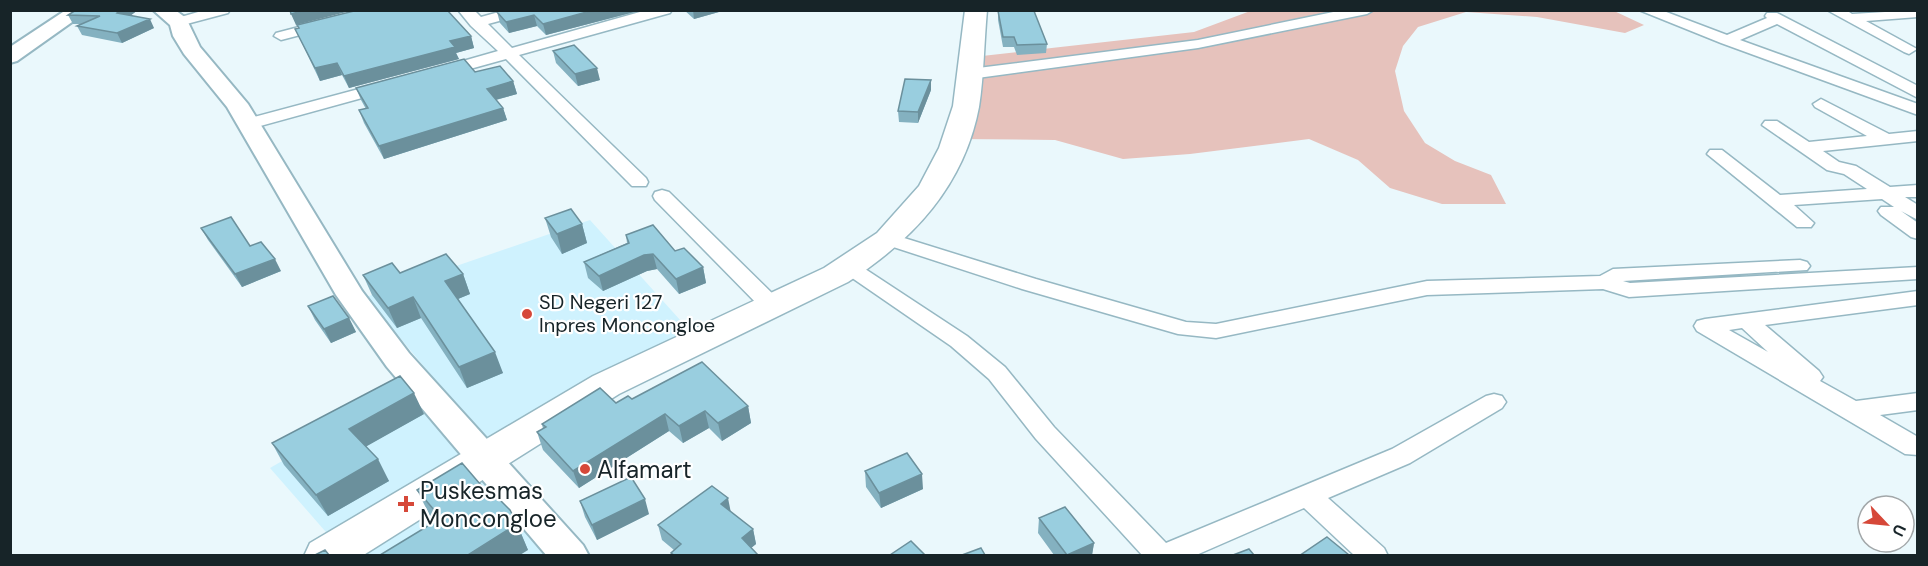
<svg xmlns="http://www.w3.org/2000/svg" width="1928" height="566" viewBox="0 0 1928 566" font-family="'DM Sans',sans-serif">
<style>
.built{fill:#cff2fe}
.green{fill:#e6c2bc}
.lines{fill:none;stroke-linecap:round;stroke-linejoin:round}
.street-casing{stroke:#96b8c3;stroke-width:3}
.secondary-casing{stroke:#96b8c3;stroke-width:4}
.primary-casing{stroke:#96b8c3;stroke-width:3}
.street{fill:#fff;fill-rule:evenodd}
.secondary{fill:#fff;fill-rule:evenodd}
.primary{fill:#fff;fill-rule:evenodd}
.wall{fill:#84b1c0}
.shaded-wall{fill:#6b909c}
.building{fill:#99cedf;stroke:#6b909c;stroke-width:1.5}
.poi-dot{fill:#d64839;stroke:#fff;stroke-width:2}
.labels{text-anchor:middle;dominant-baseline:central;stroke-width:4.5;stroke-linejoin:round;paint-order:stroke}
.poi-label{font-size:20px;fill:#172428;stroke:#fff;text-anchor:start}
.near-poi-label{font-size:24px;fill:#172428;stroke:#fff;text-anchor:start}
</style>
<rect width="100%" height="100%" fill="#eaf8fc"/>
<path class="built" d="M590,220l100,111 -205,109 -119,-143z
M408,388l144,163 -7,5 -239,-1 26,-16 -62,-71z"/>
<path class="green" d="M1253,10h359l32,15 -19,8 -88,-16 -71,-5 -48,15 -15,19 -8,25 9,40 21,32 30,18 36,14 15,29h-64l-52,-16 -32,-28 -49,-21 -119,15 -67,5 -68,-19 -97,-1 6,-81 230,-26z"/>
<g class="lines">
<defs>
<path id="street" d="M205,10h25l-2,3 -49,13 -7,-4 2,-3z
M458,10h16l7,7 25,-7h25l-2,3 -41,11 24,24 135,-38h25l-2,3 -151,42 127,123 2,4 -2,4h-14l-126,-127 -65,18 -6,-2 -2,-3 2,-3 63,-18 -27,-25z
M1343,10h31l-7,4 -169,34 -228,31 -8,-5 8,-5 228,-29z
M1639,10h22l66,25 40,-17 -2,-2 2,-3h10l141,73v12l-141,-74 -37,16 178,64v11l-197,-72z
M1827,10h19l6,4 66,-4v7l-52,4 51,28 -8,5 -5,-2z
M322,21l7,4 -2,3 -46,12 -7,-4 2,-3z
M385,82l6,2 2,3 -2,3 -142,39 -6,-1 -2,-4 2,-4z
M1821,99l68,35 29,-3v10l-95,10 16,11 17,4 34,21 28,-2v12h-13l13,8v15l-17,-9 17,12v16l-7,-2 -30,-22 -3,-4 3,-4h13l-12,-8 -88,6 20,18 -3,4h-14l-90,-73 3,-4h12l58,45 87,-6 -23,-15 -17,-4 -65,-45 3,-4h12l32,21 58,-6 -52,-29 -2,-3z
M662,190l7,2 112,110 3,5 -3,5 -8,2 -8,-2 -110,-112 -2,-4 2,-4z
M888,233l148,46 150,43 30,2 211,-43 173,-5 13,-7 187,-9 7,2 3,4 -3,4 -184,11 7,2 288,-16v12l-289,18 -26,-8 -176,6 -211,43 -38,-4 -156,-45 -141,-46 -3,-4 3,-4z
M849,261l7,2 111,73 38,31 49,60 112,116 226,-94 94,-53 8,-2 8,2 4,6 -4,6 -92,55 -82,35 56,50 4,8h-33l-51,-48 -110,48h-51l-107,-117 -47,-60 -38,-33 -109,-75 -3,-4 3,-4z
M1918,291v14l-153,20 54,46 4,6 -3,4 36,20 62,-8v17l-38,5 38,22v18l-13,-1 -208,-123 -3,-5 3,-5 8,-2zM1742,328l26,24 -39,-22z"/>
<path id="secondary" d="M66,10h23l-72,51 -7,2v-16z
M153,10h22l11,8 14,29 48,57 114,187 47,62 174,192 6,11h-42l-160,-189 -51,-72 -109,-188 -43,-53 -11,-18 -3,-11z"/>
<path id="primary" d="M965,10h22c-3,32 -3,65 -8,97 -15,79 -66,133 -131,175l-229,112 -257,162h-58l6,-13 283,-167 231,-108 53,-35 42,-47 20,-38 14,-42z"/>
</defs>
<use href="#street" class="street-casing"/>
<use href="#secondary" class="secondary-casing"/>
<use href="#primary" class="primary-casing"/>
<use href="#street" class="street"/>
<use href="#secondary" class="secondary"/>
<use href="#primary" class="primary"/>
</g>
<path class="wall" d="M76,10h62l-7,5 23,13 -32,15 -40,-8 -5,-9 4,-2h-8l-5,-9z
M501,10h141l-96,25 -9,-9 -28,7 -9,-10 -3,-11z
M684,10h42l-32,9z
M998,11l49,33 -1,9 -29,2 -3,-8h-11l-5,-27z
M295,29l176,7 3,12 -18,5 3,6 -110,29 -7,-13 -22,6z
M553,51l47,29 -22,6 -22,-23z
M475,72l38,9 4,13 -21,6 7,8 4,12 -123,39 -20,-36 -5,-13 7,-1 -5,-9 -5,-12z
M931,90l-13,33 -19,-1 -1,-11z
M545,218l37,6 5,19 -25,11 -11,-17z
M201,228l80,43 -39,16 -34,-47z
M626,235l49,16 28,16 3,16 -27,11 -22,-25 -10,2 -44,20 -15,-13 -4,-16 43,-19z
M400,273l63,1 7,20 -12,5 45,74 -36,15 -46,-70 -24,10 -25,-33 -9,-20z
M308,306l41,12 7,14 -25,11 -16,-23z
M632,399l116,7 3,17 -29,18 -13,-13 -26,15 -14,-12 -90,57 -36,-38 -6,-18 6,-3 -1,-5z
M424,414l-58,32 23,35 -61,35 -44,-51 -12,-22z
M865,471l58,18 -42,19 -15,-21z
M417,490l69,1 31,33 11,26 -93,-28 -5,-6z
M580,501l69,13 -52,26 -12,-23z
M731,512l22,17 3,15 -5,4 7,7h-87v-2l3,-3 -12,-10 -4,-15z
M1039,518l55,25 -2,12h-38l-16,-22z"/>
<path class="shaded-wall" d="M120,10h18l-16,12 -5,-9z
M305,10h49l-58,15 -5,-11z
M594,10h48l-96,25 -3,-11z
M693,10h33l-32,9z
M534,15l3,11 -28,7 -3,-11z
M150,19l4,9 -32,15 -5,-10z
M471,36l3,12 -18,5 3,6 -110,29 -5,-12 106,-35z
M337,63l5,12 -22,6 -5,-13z
M597,68l3,12 -22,6 -3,-12z
M931,80v10l-13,33v-11z
M513,81l4,13 -26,7 -4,-12z
M503,108l4,12 -123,39 -5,-13z
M582,224l5,19 -25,11 -5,-20z
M653,254l4,15 -10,2 -44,20 -4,-15 45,-21z
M275,259l6,12 -39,16 -7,-13z
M703,267l3,16 -27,11 -3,-15z
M463,274l7,20 -17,7 -8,-20z
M413,297l8,21 -24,10 -9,-20z
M349,318l7,14 -25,11 -7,-14z
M495,352l8,21 -36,15 -8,-21z
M414,393l10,21 -64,36 -11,-21z
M748,406l3,17 -29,18 -4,-18z
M705,411l4,17 -26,15 -4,-17z
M665,414l4,17 -90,57 -6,-17z
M378,459l11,22 -61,35 -12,-21z
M922,474l1,15 -42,19 -2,-15z
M728,498l3,15 -10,-9z
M645,499l4,15 -52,26 -5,-15z
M517,524l11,26 -8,5h-52z
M753,529l3,15 -11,9 -3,-15z
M1094,543l-2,12h-25z"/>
<path class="building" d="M76,10h44l-3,3 33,6 -33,14 -40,-7 23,-10 -32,-1z
M290,10h15l-14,4z
M358,10h89l24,26 -21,5 5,6 -111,29 -7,-13 -22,5 -20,-39 4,-1 -2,-3z
M501,10h93l-51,14 -9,-9 -28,7 -9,-10z
M998,11h36l13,33 -30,1 -3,-8h-11z
M574,45l23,23 -22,6 -22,-23z
M464,59l11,13 25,-6 13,15 -26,8 16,19 -124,38 -20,-36 9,-2 -12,-20z
M905,79l26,1 -13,32 -20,-1z
M571,209l11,15 -25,10 -12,-16z
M231,217l19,29 11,-4 14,17 -40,15 -34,-46z
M653,225l22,26 9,-3 19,19 -27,12 -23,-25 -9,1 -45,21 -15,-14 45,-19 -3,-8z
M446,254l17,20 -18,7 50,71 -36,15 -46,-70 -25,11 -25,-33 29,-12 8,10z
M333,296l16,22 -25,11 -16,-23z
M702,362l46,44 -30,17 -13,-12 -26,15 -14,-12 -92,57 -36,-39 9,-5 -4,-3 58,-36 16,15 12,-7 4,3z
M400,376l14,17 -65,36 29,30 -62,36 -44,-52z
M907,453l15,21 -43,19 -14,-22z
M462,463l24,28 3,-2 21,21 7,14 -49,31h-88l61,-37 -24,-28z
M631,477l14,22 -53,26 -12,-24z
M712,486l16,12 -7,6 32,25 -11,9 16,17h-84l-3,-2 10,-9 -23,-19z
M1065,507l29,36 -27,12 -28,-37z
M1327,537l22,18h-45l-2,-1z
M911,541l14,14h-35z
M981,548l4,7h-23z
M1249,549l5,6h-21z
M325,550l4,5h-14z"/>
<g class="poi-dot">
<circle cx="527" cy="314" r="6"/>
<circle cx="585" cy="469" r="6"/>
<path d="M403 495h6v6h6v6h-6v6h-6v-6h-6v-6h6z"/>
</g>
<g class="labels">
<g class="poi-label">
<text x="539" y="302">SD Negeri 127<tspan x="539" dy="23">Inpres Moncongloe</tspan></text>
</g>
<g class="near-poi-label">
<text x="597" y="469">Alfamart</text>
<text x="420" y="490">Puskesmas<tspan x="420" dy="28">Moncongloe</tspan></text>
</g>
</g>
<rect width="1928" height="566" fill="none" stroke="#172428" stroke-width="24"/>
<g transform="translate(1886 524) rotate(116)"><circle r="28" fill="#ffffff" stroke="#a2a7a9" stroke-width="1.5"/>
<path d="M0-4.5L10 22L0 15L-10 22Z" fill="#d64839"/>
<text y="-9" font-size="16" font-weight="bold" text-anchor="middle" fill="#172428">U</text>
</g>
</svg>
